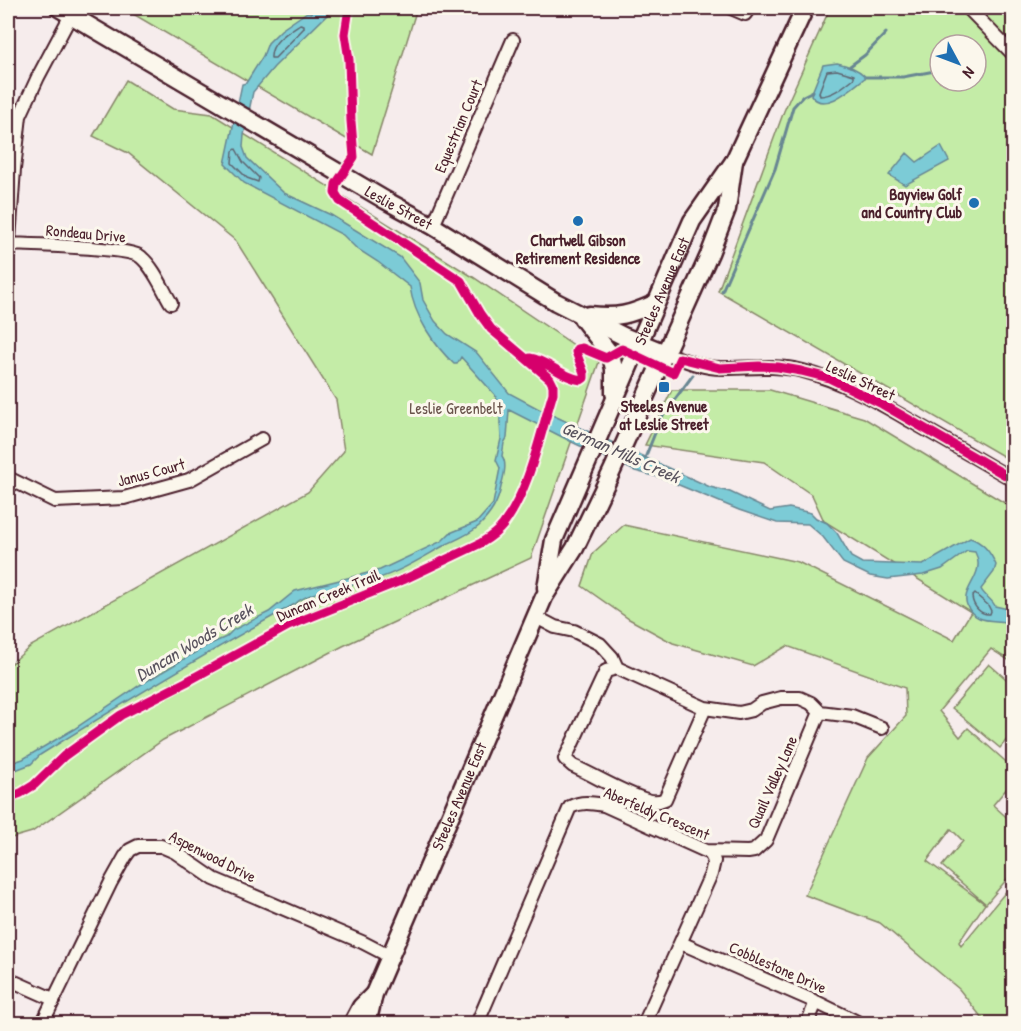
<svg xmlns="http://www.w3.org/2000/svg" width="1021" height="1031" viewBox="0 0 1021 1031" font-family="'Patrick Hand',sans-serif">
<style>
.green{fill:#c4eca7;stroke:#878669;stroke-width:1.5;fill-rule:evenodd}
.water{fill:#7bcbd6;stroke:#678692;stroke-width:1.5}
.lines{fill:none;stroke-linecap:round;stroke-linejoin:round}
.shore{stroke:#5e646f;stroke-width:1.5}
.stream{stroke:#678692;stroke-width:3}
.minor-casing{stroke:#4a1f2b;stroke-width:16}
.secondary-casing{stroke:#4a1f2b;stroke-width:21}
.minor{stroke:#fbf7ec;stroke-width:12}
.secondary{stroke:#fbf7ec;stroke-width:16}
.cycleway-casing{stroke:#fbf7ec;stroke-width:13}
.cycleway{stroke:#d6006c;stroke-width:9}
.poi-dot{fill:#1f6fb2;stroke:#fbf7ec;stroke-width:2}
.labels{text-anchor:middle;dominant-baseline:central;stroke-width:6;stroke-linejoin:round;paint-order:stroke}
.street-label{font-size:16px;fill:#4a1f2b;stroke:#fbf7ec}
.poi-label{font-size:16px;font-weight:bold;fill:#4a1f2b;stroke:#fbf7ec}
.park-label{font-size:16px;fill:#68524a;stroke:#fbf7ec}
.water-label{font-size:18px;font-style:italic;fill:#59535e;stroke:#fbf7ec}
</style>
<rect width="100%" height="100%" fill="#f6ecec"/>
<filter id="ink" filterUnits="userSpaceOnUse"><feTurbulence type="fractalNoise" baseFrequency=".0167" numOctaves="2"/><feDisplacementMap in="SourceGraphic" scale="12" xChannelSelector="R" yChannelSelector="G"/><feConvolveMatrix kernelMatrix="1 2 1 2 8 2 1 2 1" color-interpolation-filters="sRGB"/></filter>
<g filter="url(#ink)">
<path class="green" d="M123,8h294l-45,146z
M830,8h183v454l-295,-171 66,-180zM940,45h36v36h-36z
M126,80l47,29 39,5 261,163 126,85 -68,196 -188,88 -180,94 -131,92 -24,7v-173l23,-20 277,-154 36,-41 -8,-51 -100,-159 -108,-88 -35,-17z
M672,390h98l94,28 149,90v155l-22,-14 -52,62 21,26 8,-9 45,40v13l-20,24 20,18v49l-27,32 -44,-38 21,-25 -12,-12 -24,32 58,43 -26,38 2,4 52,-63v91l-5,8 5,-5v46h-27l-27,-34 -79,-66 -75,-28 63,-137 38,-42 -1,-28 -118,-42 -34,20 -80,-23 -44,-24 -47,-33 11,-33 31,-28 174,37 156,78 17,-28 -147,-91 -12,-26 -48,-33 -119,-17z
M989,664l24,21v47l-13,16 -48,-40z"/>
<path class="water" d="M315,8h16l-1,4 -56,55 -21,25 -9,43 -1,12 4,11 37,35 47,22 69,42 20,26 3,17 12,21 12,13 30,19 32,40 30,16 171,78 20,5 40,19 19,-3 22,5 5,5 11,5 10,10 14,24 11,6 61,2 47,-27c13,4 21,15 26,27l-2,7 -13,17c3,7 11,10 14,17l18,4v14c-16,-6 -38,2 -46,-19 -7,-16 20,-31 8,-53l-8,-1 -25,18 -19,6 -35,4 -18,-3 -27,-13 -20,-26 -15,-13 -31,-1 -38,-13 -77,-32 -27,-7 -59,-27 -67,-34 -2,28 -3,5 -2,13c6,8 1,22 -1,31 -3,16 -10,27 -22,39 -9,8 -21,13 -32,18 -26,14 -54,33 -83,38 -20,4 -55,9 -69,22 -87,48 -172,99 -255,151l-9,9 -23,9v-9l15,-5 51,-30 66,-44 66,-39 20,-9 7,-7 36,-18 26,-21 85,-21 62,-29 8,-8 27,-11 16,-18 7,-36 -4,-8 5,-21 -2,-34 -4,-10 -34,-38 -4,7h-3c-20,-19 -40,-48 -44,-77l-32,-25 -22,-14 -13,-13 -99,-52 -19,-19 17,-80 4,-1 17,-27 5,-13 13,-13 26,-18 4,1z
M837,63c12,3 20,5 29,14 -13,10 -42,38 -55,18l12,-30z
M941,146l8,15 -44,24 -16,-10 18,-22 10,9z"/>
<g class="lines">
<path class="shore" d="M300,24l4,1v3l-29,30h-4c-1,-16 17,-26 29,-34z
M837,70l17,5v3c-10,8 -21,18 -34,18l-1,-4 8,-21z
M236,149l7,13 16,16 -1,4 -11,-4 -15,-15 1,-12z
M975,594l13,11 3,6 -1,3c-10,1 -17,-8 -18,-17z"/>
<path class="stream" d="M850,66l15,-11 21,-22
M866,77h37l37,-7
M722,291l53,-122 18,-62 10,-11 10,-5
M645,458l16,-40 32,-43"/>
<defs>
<path id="minor" d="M731,8l14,6 4,-6
M968,8l46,47
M8,110l12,6
M433,226l80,-186
M8,244c20,1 122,3 133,13 13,11 21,31 30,46
M8,255l6,-86 6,-53 18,-39 33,-62
M665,353c17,6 37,15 56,15 28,0 54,-4 82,3 39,10 73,30 108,50 34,19 68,39 103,59
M8,478l47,23 69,-3 65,-18 73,-41
M536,617l19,10 19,4 26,13 12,13 5,11 88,40 34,5 13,-3 10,-7 19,-5h19l11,5 9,9 32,4 30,12
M617,668l-11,3 -41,88 8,7c23,10 50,27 74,34 6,2 12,2 18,-1l40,-91
M706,851l42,1 6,-1 12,-11 54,-128
M681,943l135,59 45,22
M8,979l45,20
M42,1024l69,-142 14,-25 5,-7 8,-4h23l14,6 39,27 148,63 29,15
M477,1024l93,-217c12,-6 22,-4 34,-2l106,48 4,8 -3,13 -67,150
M807,1024l9,-22"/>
<g id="secondary">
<path id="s1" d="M59,8l326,192 48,26 123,76 67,34 42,17"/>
<path d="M589,315c30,3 40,0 67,-12"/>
<path d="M582,318l29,37 3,14v24"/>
<path id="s2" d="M546,588l8,-48 127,-294 11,-25 42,-60 71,-153"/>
<path d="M352,1024l9,-17 12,-12"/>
<path id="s3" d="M367,1024l7,-30 170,-397 31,-49 37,-77 98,-218 17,-44 7,-48"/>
</g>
</defs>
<use href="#minor" class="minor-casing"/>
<use href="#secondary" class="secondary-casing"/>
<use href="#minor" class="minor"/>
<use href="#secondary" class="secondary"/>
<defs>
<path id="cycleway" d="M530,358c18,3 33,20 51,22l3,-2v-5l-8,-21 1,-3 5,-1 24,10 16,-9 51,24 7,-15 40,10 39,-2 19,1 23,4 28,7 53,26 132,76
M8,798l13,-5 13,-8 30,-29 57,-41 65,-33 102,-56 117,-47 76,-36c8,-5 16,-10 22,-18 26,-34 37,-90 50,-132v-8l-3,-6 -59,-50 -11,-15 -19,-33 -121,-80 -5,-8 1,-9 18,-27 -3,-36 -2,-61 -4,-26 4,-26"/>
</defs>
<use href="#cycleway" class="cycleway-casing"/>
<use href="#cycleway" class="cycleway"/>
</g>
</g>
<g class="poi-dot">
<circle cx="974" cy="203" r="6"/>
<circle cx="578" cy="221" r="6"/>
<rect x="658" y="381" width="12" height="12" rx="3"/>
</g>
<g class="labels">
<g class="street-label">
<text transform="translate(458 126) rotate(-67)">Equestrian Court</text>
<text stroke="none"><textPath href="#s1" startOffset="394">Leslie Street</textPath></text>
<text transform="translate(86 233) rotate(5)">Rondeau Drive</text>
<text stroke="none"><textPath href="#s2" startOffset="320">Steeles Avenue East</textPath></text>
<text transform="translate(861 380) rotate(25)">Leslie Street</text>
<text transform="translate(151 472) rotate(-15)">Janus Court</text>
<text transform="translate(328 595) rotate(-23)">Duncan Creek Trail</text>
<text transform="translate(772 782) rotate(-66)">Quail Valley Lane</text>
<text stroke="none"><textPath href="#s3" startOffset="246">Steeles Avenue East</textPath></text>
<text transform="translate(657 813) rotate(23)">Aberfeldy Crescent</text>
<text transform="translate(213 856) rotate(27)">Aspenwood Drive</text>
<text transform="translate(778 967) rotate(24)">Cobblestone Drive</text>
</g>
<g class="poi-label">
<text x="962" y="194" text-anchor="end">Bayview Golf<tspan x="962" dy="18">and Country Club</tspan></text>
<text x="578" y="240">Chartwell Gibson<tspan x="578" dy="18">Retirement Residence</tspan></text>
<text x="664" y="406">Steeles Avenue<tspan x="664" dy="18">at Leslie Street</tspan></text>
</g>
<g class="park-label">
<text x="456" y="408">Leslie Greenbelt</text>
</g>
<g class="water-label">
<text transform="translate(621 452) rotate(24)">German Mills Creek</text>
<text transform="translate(194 642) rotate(-31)">Duncan Woods Creek</text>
</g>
</g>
<rect width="1021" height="1031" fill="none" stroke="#fbf7ec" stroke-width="30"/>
<rect x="15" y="15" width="991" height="1001" fill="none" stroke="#4a1f2b" stroke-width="2" filter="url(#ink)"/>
<g transform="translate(958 63) rotate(131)"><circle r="28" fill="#fbf7ec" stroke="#b4a19f" stroke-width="1.5"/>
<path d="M0-4.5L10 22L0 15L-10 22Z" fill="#1f6fb2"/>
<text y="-9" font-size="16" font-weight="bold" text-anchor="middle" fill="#4a1f2b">N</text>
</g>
</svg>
